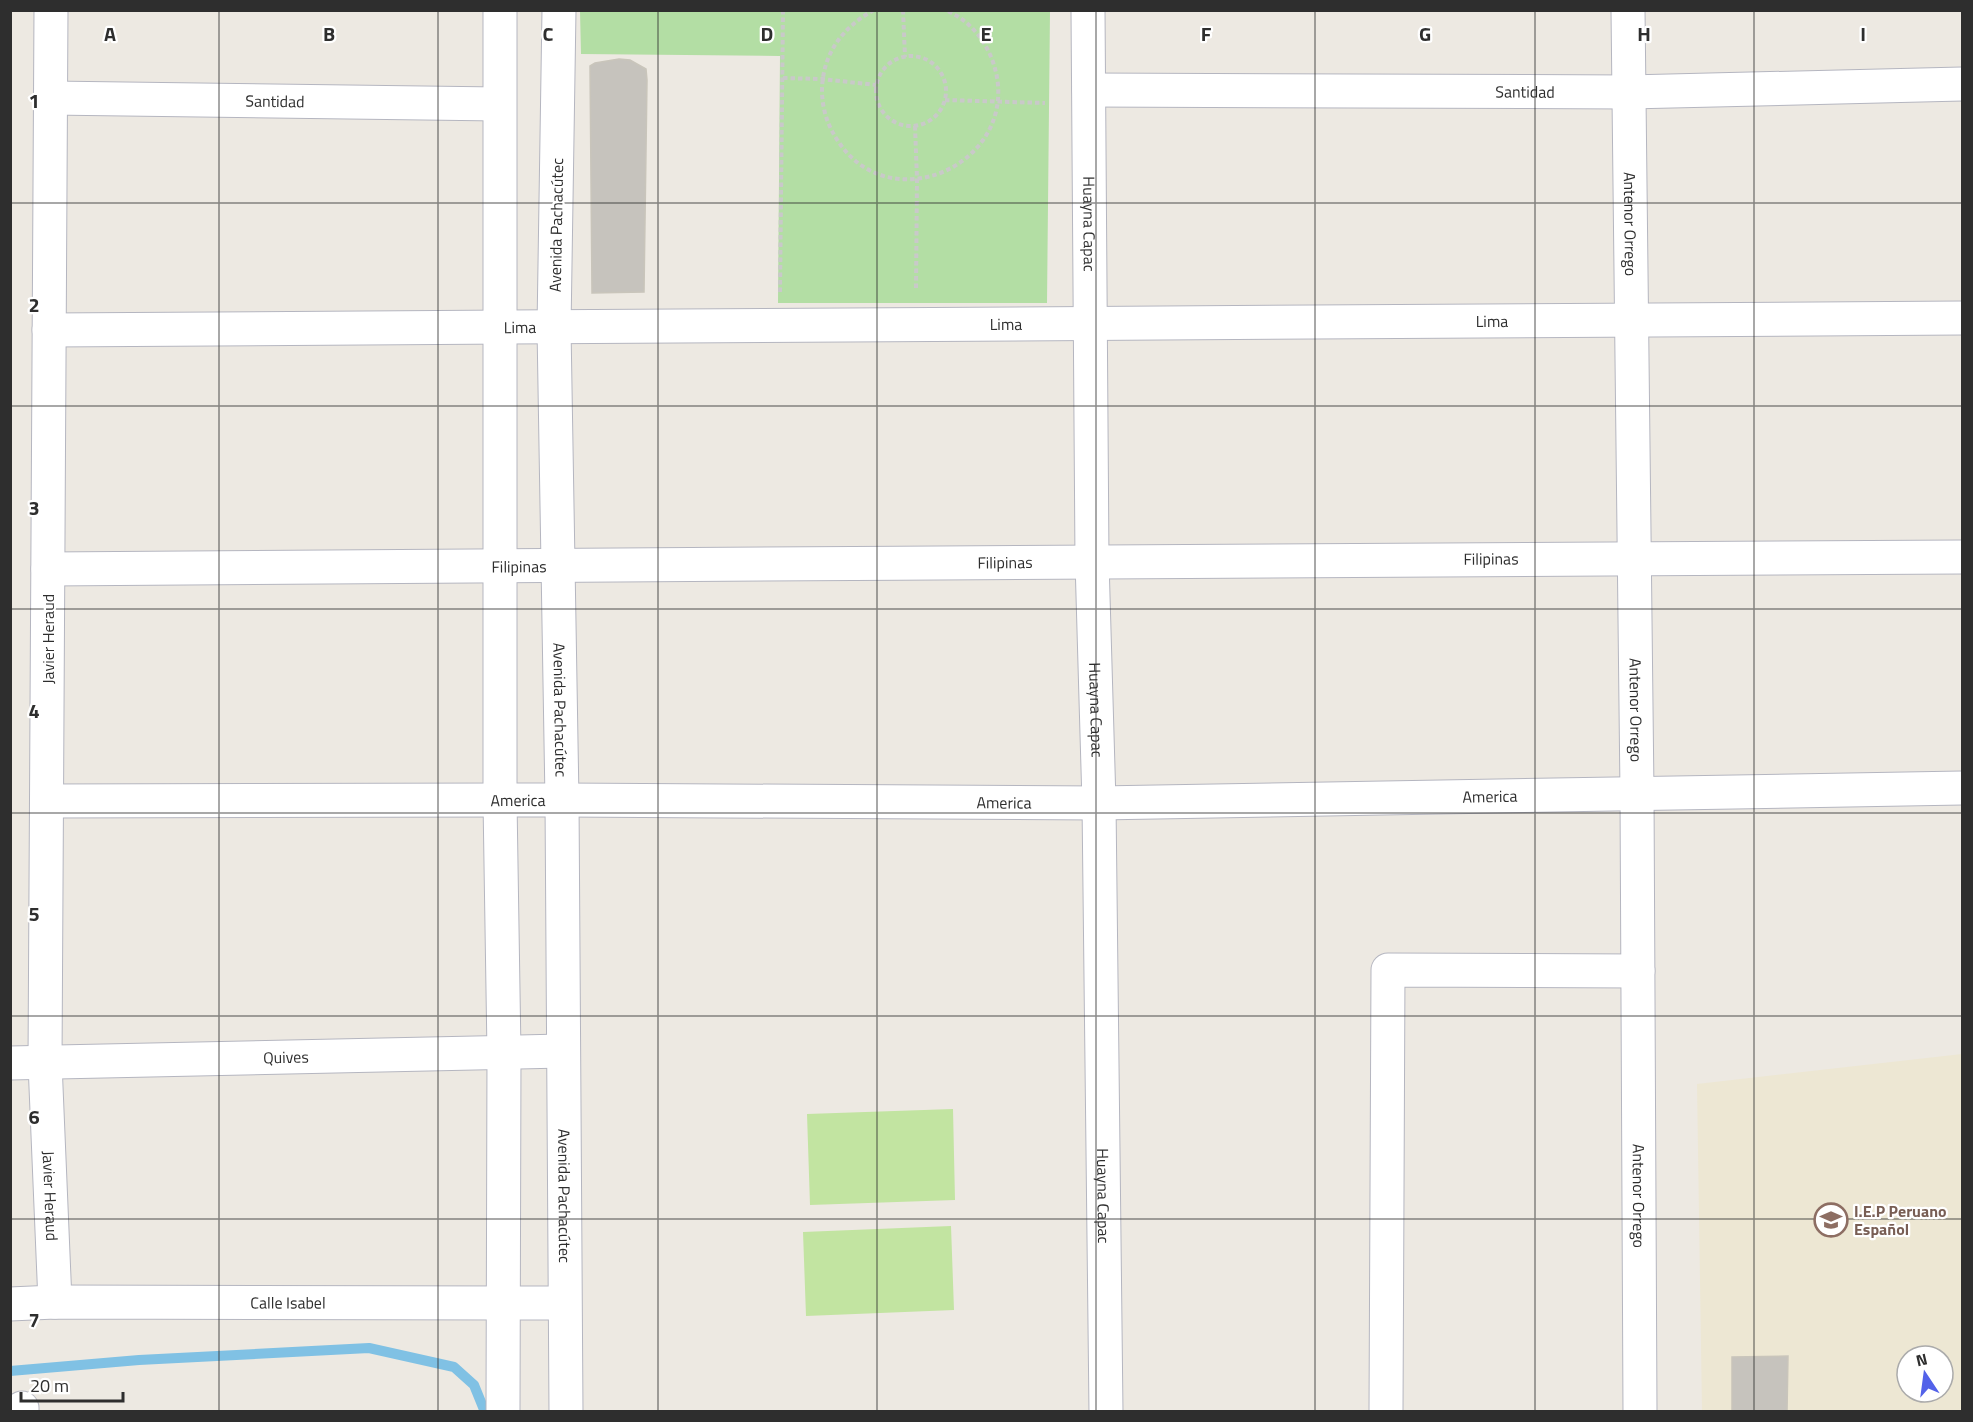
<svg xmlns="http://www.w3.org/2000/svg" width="1973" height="1422" viewBox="0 0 1973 1422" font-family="'Titillium Web',sans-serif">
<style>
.education{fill:#ede7d3;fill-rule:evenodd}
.green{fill:#b3dea4}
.pitch{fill:#c2e4a1}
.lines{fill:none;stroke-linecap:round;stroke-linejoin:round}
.stream{stroke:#80c1e4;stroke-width:10}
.building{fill:#c6c3bd;stroke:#c9c5bb;stroke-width:1.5}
.minor-casing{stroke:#b5b6c0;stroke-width:35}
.tertiary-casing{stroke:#b5b6c0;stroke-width:35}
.path{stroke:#c9c9c9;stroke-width:4;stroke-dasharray:4.5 3;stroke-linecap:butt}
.minor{stroke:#fff;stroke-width:33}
.tertiary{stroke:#fff;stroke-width:33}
.grid{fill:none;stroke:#2e2e2e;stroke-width:1.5;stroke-opacity:0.55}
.labels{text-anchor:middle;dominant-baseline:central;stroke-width:4.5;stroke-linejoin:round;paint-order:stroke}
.street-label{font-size:16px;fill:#2e2e2e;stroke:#fff}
.education-label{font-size:16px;font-weight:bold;fill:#785e54;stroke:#fff;text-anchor:start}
.grid-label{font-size:20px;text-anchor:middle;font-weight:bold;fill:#2e2e2e;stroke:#fff;stroke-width:4.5;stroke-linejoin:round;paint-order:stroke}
</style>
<rect width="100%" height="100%" fill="#ede9e2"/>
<path class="education" d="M1962,1054v357h-260l-5,-327zM1907,1356h36v36h-36z"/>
<path class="green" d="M580,11h470l-3,292h-269l2,-247 -199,-2z"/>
<path class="pitch" d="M953,1109l2,91 -145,5 -3,-91z
M951,1226l3,84 -148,6 -3,-84z"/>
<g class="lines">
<path class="stream" d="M10,1371l129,-11 230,-12 85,19 20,18 11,27"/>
</g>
<path class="building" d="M619,59l11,1 16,9 1,11 -3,212 -52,1 -2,-227 5,-3z
M1788,1356l-1,56h-55v-55z"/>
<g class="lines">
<defs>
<g id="minor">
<path id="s1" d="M51,10l-6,1053 10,239"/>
<path id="s2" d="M1088,10l4,551 7,242 7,609"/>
<path id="s3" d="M1628,10l9,783 3,619"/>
<path id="s4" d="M1089,90l540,2 333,-8"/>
<path id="s5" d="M50,98l449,6"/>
<path id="s6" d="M49,330l1913,-12"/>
<path id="s7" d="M48,569c638,-2 1276,-12 1914,-12"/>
<path id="s8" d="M47,801l515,-1 537,3 863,-15"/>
<path id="s9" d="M10,1063l552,-12"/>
<path id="s10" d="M10,1304l45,-2 509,1"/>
<path d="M22,1408v4"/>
<path d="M1386,1412l2,-442 250,1"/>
</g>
<g id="tertiary">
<path d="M500,10v791l4,252 -1,359"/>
<path id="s11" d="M559,10l-5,318 8,472 4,612"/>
</g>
</defs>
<use href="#minor" class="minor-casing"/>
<use href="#tertiary" class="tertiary-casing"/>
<path class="path" d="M874,10c-31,17 -51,43 -52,79 0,21 6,38 18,55 56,79 186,14 153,-82 -8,-23 -25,-43 -48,-52
M903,10l2,47
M876 91a35 35 0 1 1 70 0a35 35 0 1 1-70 0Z
M783,78l39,1 54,6
M945,100l100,3
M915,126l2,53 -1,111
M780,292l3,-282"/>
<use href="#minor" class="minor"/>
<use href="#tertiary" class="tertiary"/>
</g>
<path class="grid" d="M219,10v1402M438,10v1402M658,10v1402M877,10v1402M1096,10v1402M1315,10v1402M1535,10v1402M1754,10v1402M10,203h1952M10,406h1952M10,609h1952M10,813h1952M10,1016h1952M10,1219h1952"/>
<defs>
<symbol id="school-ring" viewBox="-11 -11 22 22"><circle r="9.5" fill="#fff" stroke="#8d6e63" stroke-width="1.5"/><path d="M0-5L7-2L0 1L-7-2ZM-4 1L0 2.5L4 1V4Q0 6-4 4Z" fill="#8d6e63"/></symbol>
</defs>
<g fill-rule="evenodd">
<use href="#school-ring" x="1812" y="1201" width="38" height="38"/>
</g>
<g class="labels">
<g class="street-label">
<text stroke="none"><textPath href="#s4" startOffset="436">Santidad</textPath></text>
<text stroke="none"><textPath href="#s5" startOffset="225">Santidad</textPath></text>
<text transform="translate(556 225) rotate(-89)">Avenida Pachacútec</text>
<text stroke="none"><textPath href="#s2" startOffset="214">Huayna Capac</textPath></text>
<text stroke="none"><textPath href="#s3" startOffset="214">Antenor Orrego</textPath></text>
<text stroke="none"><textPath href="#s6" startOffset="1443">Lima</textPath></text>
<text stroke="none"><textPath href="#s6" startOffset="957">Lima</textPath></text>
<text stroke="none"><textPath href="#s6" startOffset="471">Lima</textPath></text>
<text stroke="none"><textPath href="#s7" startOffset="1443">Filipinas</textPath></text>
<text stroke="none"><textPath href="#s7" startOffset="957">Filipinas</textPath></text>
<text stroke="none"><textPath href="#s7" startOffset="471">Filipinas</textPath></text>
<text transform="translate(48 639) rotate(-90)">Javier Heraud</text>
<text stroke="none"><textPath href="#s11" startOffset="700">Avenida Pachacútec</textPath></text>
<text stroke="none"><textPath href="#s2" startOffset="700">Huayna Capac</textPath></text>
<text stroke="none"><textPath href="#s3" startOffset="700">Antenor Orrego</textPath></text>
<text stroke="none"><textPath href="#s8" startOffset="1443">America</textPath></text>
<text stroke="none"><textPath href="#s8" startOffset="471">America</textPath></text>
<text stroke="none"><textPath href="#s8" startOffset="957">America</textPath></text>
<text stroke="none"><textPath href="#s9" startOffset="276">Quives</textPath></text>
<text stroke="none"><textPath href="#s1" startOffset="1186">Javier Heraud</textPath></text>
<text stroke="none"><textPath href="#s11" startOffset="1186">Avenida Pachacútec</textPath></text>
<text stroke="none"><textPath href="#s2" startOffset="1186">Huayna Capac</textPath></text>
<text stroke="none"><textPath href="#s3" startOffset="1186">Antenor Orrego</textPath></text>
<text stroke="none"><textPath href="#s10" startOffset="278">Calle Isabel</textPath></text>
</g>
<g class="education-label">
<text x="1854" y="1211">I.E.P Peruano<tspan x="1854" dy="18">Español</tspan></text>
</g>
</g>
<g class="grid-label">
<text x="110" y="41">A</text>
<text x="329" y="41">B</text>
<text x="548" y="41">C</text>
<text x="767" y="41">D</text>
<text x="986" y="41">E</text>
<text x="1206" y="41">F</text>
<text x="1425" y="41">G</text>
<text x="1644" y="41">H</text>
<text x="1863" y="41">I</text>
<text x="34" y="108">1</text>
<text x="34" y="312">2</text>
<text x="34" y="515">3</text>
<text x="34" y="718">4</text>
<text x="34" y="921">5</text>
<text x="34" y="1124">6</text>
<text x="34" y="1327">7</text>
</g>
<rect width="1973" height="1422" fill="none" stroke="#2e2e2e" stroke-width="24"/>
<g transform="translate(1925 1374) rotate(347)"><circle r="28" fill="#ffffff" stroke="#ababab" stroke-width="1.5"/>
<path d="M0-4.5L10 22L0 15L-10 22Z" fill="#5362e9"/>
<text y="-9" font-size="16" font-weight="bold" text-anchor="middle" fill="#2e2e2e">N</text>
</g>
<path d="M21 1392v9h102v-9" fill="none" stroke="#2e2e2e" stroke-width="3"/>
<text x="30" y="1392" font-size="18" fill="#2e2e2e" stroke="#ffffff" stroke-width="4.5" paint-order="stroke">20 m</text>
</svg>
